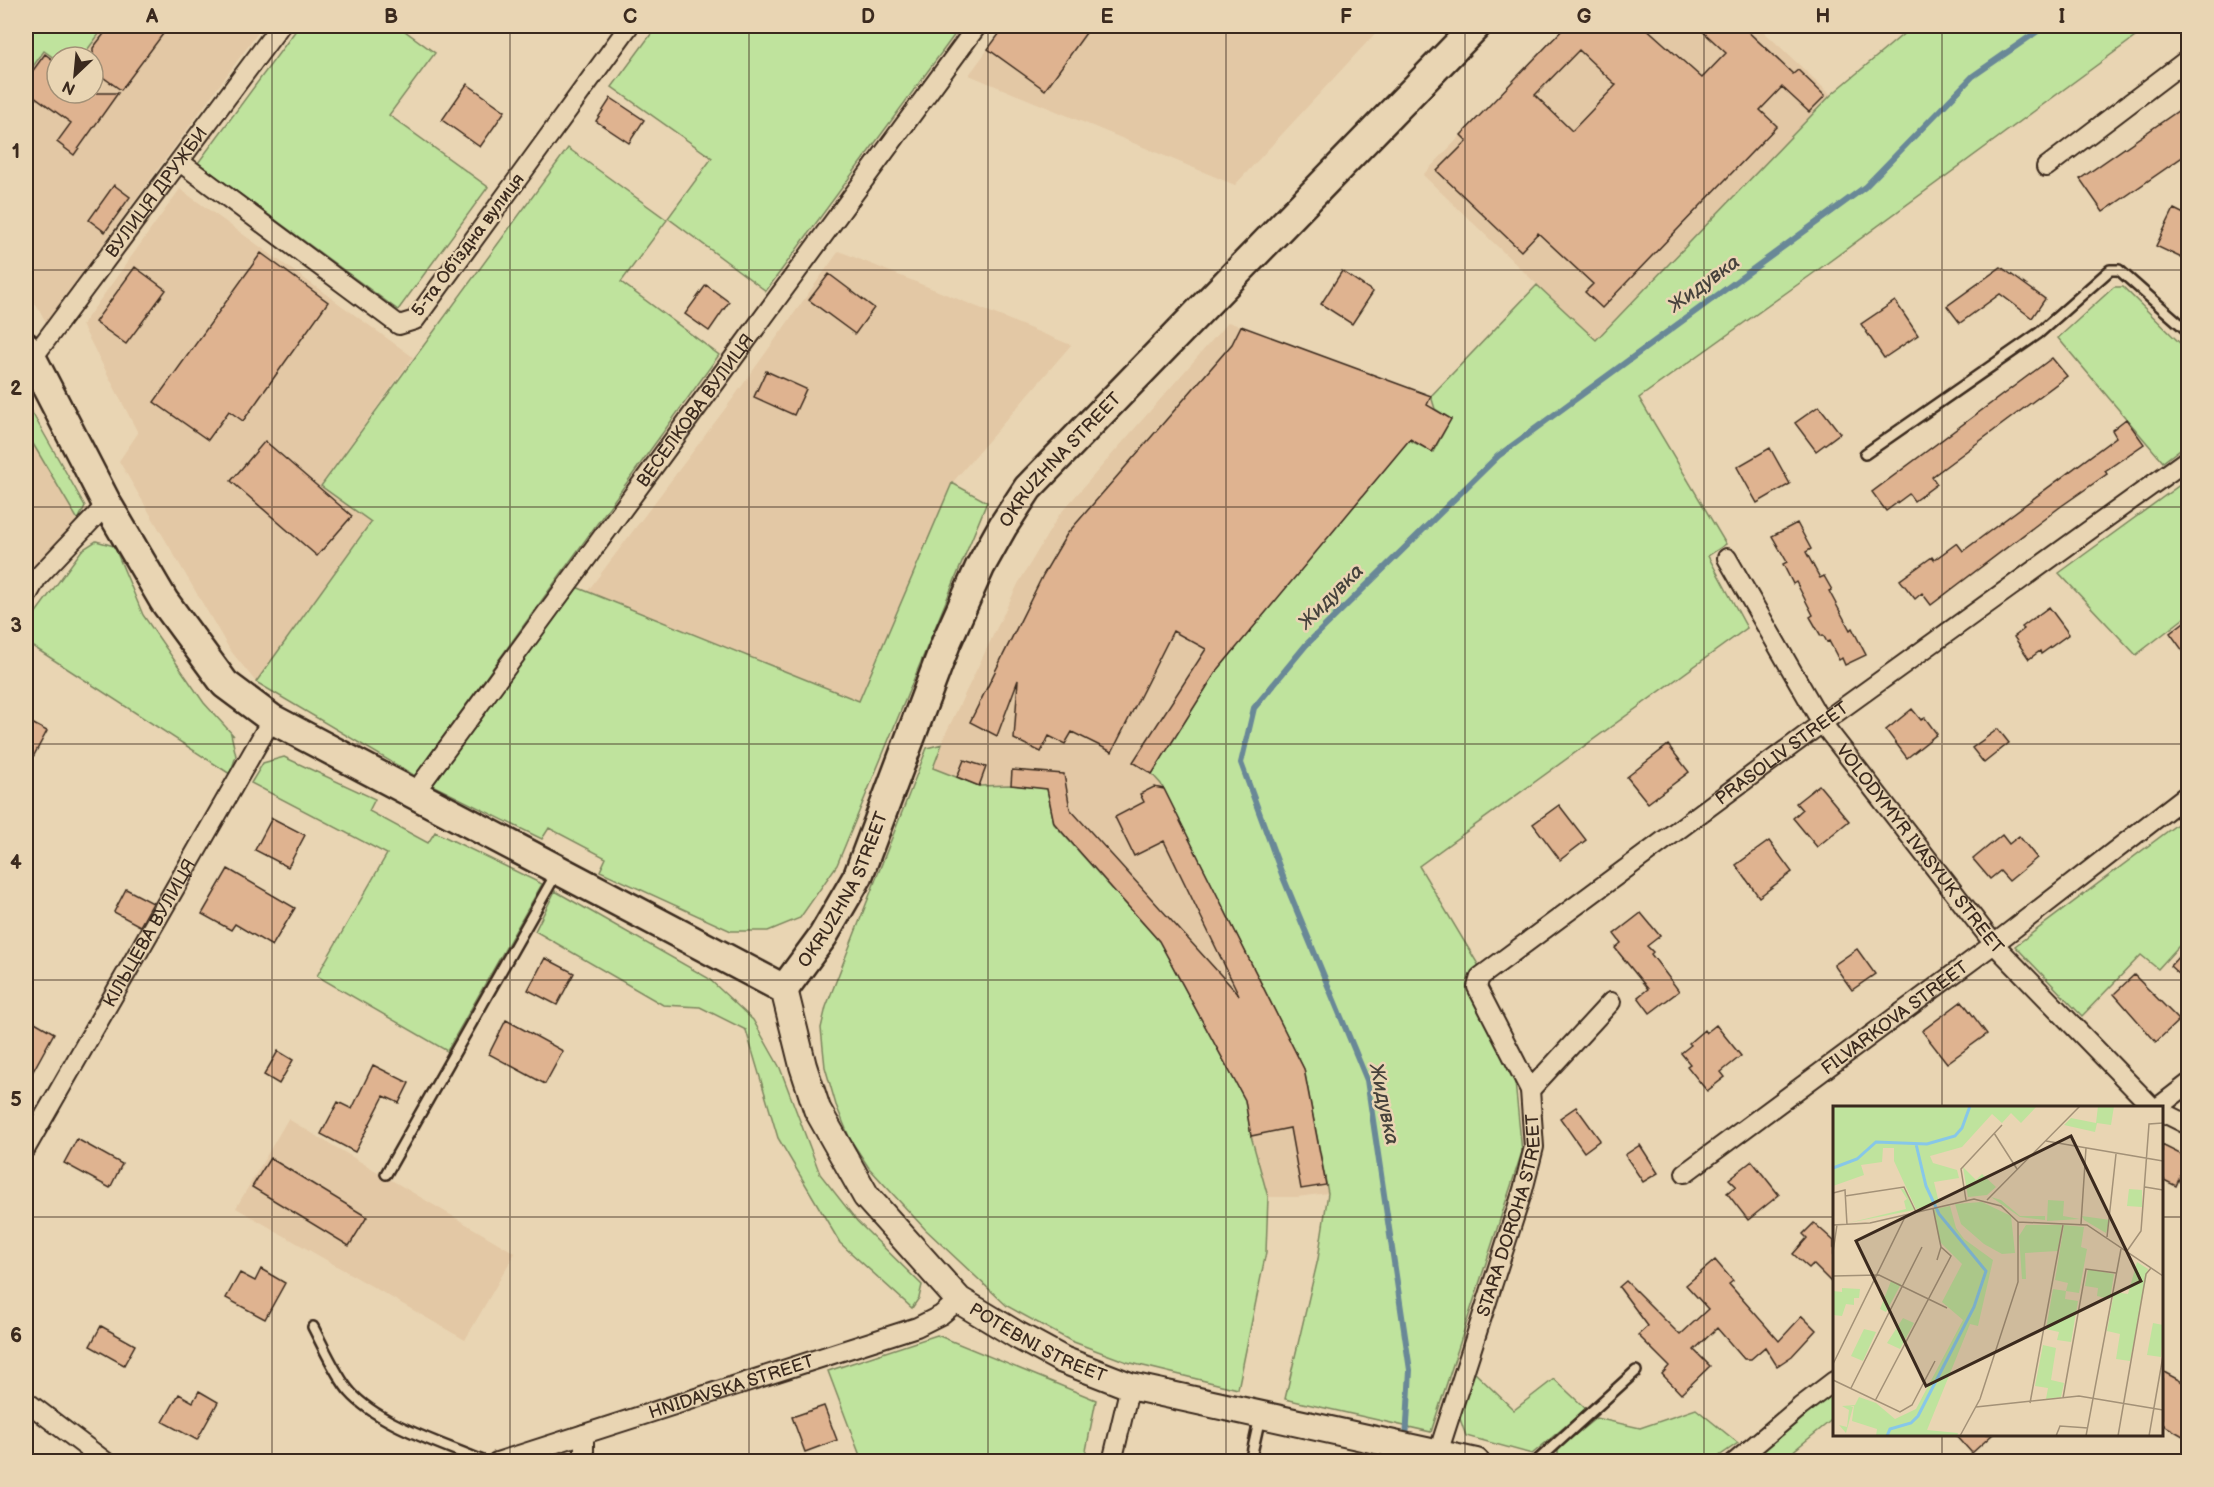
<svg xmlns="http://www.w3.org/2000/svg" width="2214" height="1487" viewBox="0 0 2214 1487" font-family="'Balsamiq Sans',sans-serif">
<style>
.built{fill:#e3c8a5}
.green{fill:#bfe39d;stroke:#7d865e;stroke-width:1.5}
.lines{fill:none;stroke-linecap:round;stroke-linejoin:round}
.stream{stroke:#698897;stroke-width:6}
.building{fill:#dfb390;stroke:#3b2a1e;stroke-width:1.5;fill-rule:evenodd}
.lane-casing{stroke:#3b2a1e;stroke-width:14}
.street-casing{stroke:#3b2a1e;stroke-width:22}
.secondary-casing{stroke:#3b2a1e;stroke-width:30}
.primary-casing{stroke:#3b2a1e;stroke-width:33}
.lane{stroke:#e9d5b3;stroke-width:9}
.street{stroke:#e9d5b3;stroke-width:18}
.secondary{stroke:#e9d5b3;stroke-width:26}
.primary{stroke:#e9d5b3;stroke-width:28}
.grid{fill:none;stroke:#3b2a1e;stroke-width:1.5;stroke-opacity:0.55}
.labels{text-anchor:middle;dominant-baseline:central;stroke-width:5;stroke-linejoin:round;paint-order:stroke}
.street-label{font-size:18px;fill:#3b2a1e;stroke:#e9d5b3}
.water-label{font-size:20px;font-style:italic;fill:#46423c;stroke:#e9d5b3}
.inset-river{fill:none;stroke:#87c7e8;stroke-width:3}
.inset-road{fill:none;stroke:#a39177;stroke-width:1.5}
.view{fill:#3b2a1e;fill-opacity:0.15;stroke:#3b2a1e;stroke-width:3}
.inset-edge{fill:none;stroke:#3b2a1e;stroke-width:3}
.neatline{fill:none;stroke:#3b2a1e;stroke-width:2}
.grid-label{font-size:20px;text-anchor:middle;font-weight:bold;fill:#3b2a1e}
</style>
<rect width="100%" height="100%" fill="#e9d5b3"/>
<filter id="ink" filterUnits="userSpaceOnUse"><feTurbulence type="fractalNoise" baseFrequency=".0167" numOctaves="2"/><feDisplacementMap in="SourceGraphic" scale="12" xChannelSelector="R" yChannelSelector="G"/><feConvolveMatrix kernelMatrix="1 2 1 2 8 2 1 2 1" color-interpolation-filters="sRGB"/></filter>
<g filter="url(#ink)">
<path class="built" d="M105,26h158l-217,296 -20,-34v-212l18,-25 13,9v33h36v-36h-11z
M1005,26h377l-147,159 -266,-110z
M1566,26h192l73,69 -235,246 -173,-166z
M180,189l233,168 -92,128 50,37 -115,160 -26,-32 -111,-189 19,-28 -56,-108z
M839,251l232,94 -119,138 -93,219 -272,-110 147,-195z
M1228,322l203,74 4,13 16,10 -19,33 -16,-9 -264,331 9,10 143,285 24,124 -31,4h-29l-17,-61 -92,-195 -105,-117 -7,-36 -36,-3 -32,1 -46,-18 12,-33 73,-151 41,-69z
M26,432l52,88 -51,54 -1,-2z
M288,1119l227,134 -50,87 -229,-132z"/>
<path class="green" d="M26,26h79l-23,31h-25v3l-13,-9 -18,25z
M299,26h99l37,27 -46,62 99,72 -90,123 -200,-147z
M657,26h304l-195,265 -98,-73 44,-60 -100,-71z
M1913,26h237l-339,249 -172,123 87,146 -18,12 39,72 -328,238 60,100 -7,5 -4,13 47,98 7,70 -91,280 -146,-33 33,-140 10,-66 -24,-124 -143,-285 -9,-10 64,-102 193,-232 24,12 18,-33 -16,-10 -4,-13 106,-111 59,55 235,-245z
M568,148l99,72 -46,62 98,73 -289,400 -13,22 -161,-95 115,-160 -50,-36z
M2114,287h9l65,64v92l-25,19 -105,-124z
M26,402l59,104 -7,14 -52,-88z
M2188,479v136l-52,40 -77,-82z
M952,483l35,19 -150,363 -37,53 -32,13h-37l-131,-60 6,-13 -57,-30 -7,11 -110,-54 144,-198 283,114z
M96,541l18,5 29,69 61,88 30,33 -3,-2 5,22 -6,18 -204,-132v-16l56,-76z
M942,744l-9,24 46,18 32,-1 36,3 7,36 105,117 86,159 6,36 17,61 -2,55 -28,137 -111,-27 -56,-21 -64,-35 -82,-77 -56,-61 -19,-29 -14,-34 -11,-38 -4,-39 5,-21 101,-259z
M284,757l91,42 -6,12 59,32 7,-11 107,52 -95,167 -130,-75 70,-122 -136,-71 12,-20z
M2188,816v120l-30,33 -17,-14 -59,61 -67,-70z
M555,891l153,87 45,42 27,48 40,106 37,47 65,64 -3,13 -7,10 -72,-65 -62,-105 -32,-108 -46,-23 -37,-2 -128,-74z
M937,1335l159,65 -12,61h-222l-34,-90z
M1474,1372l40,38 40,-31 32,30 -54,45 -66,-18 -7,-20z
M1834,1392v26l-53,43 -37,1z
M1696,1409l42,34 -26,18 -137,1 -17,-4v-9l38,-31 44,10z"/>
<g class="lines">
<path class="stream" d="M1406,1441l4,-71 -43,-290 -84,-203 -42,-114 13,-55 52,-63 192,-189 367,-269 108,-111 72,-50"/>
</g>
<path class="building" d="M110,26h59l-48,64 -28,-20v-22z
M1005,26h86l-46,64 -57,-41z
M1566,26h78l58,52 24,-25 -29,-27h45l51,48 5,-4 27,26 -16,16 -27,-25 -22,23 17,16 -175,182 -17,-16 8,-8 -55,-51 -17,18 -84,-80 30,-30 -6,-6zM1579,50l37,35 -44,46 -37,-36z
M45,54l12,9v30h61l-44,62 -17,-13 14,-19 -45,-33v-10z
M467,84l38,27 -25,36 -38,-27z
M611,98l33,22 -15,23 -33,-22z
M2188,104v49l-85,59 -23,-33z
M114,185l16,12 -25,35 -16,-12z
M2174,209l14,7v45l-32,-15z
M261,253l67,49 -85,119 -14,-10 -21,29 -54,-38z
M135,267l31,23 -40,54 -31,-22z
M2001,267l44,32 -13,19 -32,-24 -40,29 -13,-17z
M1342,271l31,21 -21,32 -31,-20z
M829,274l45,34 -19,26 -46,-34z
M706,285l23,17 -20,29 -24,-17z
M1895,301l23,34 -34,23 -23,-34z
M1241,326l190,70 -4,9 24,14 -19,33 -22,-13 -194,233 -64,102 -19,-12 73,-113 -33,-18 -61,121 -40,-20 -7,12 -16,-8 -8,16 -27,-13 4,-59 -21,56 -27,-14 73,-147 24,-41 165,-190z
M2052,358l15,18 -134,100 -1,1 5,7 -23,17 -5,-7 -23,17 -14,-19z
M766,371l40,18 -12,26 -40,-18z
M1819,406l21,27 -24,18 -21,-28z
M2126,419l18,25 -39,27 2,3 -47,33 -129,98 -9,-12 -7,6 -15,-19 32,-23 2,3 23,-17 6,8 153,-114 -4,-7z
M265,441l87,75 -35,40 -86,-75z
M1770,448l20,36 -33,19 -20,-36z
M1797,523l14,26 -5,3 14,26 4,-2 8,14 -3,1 21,39 2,-2 14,27 -21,10 -3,-7 -3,2 -10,-19 -2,1 -4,-7 -2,1 -11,-19 3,-2 -17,-33 -3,2 -10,-20 4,-2 -15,-26z
M2049,607l20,27 -28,20 -1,-3 -11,8 -15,-22 10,-8 -2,-2z
M2188,619v39l-18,-25z
M1912,709l9,11 4,-2 12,16 -30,24 -21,-28z
M26,720l21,11 -21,39z
M1998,729l11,14 -25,20 -12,-15z
M1668,745l21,27 -41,31 -21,-26z
M964,760l22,7 -7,19 -22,-9z
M1012,770l52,4 6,35 169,186 -75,-154 -30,15 -19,-39 29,-15 -4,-8 14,-7 10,2 140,280 22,116 -25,4 -11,-61 -39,8 -6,-36 -86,-159 -105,-118 -7,-34 -36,-4z
M1819,785l30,36 -32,26 -24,-29 9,-8 -6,-7z
M1559,805l27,35 -26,20 -27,-36z
M272,818l33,17 -17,32 -33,-17z
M2002,835l7,9 10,-8 18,22 -28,23 -9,-10 -10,8 -17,-20z
M1769,841l23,31 -33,25 -23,-32z
M228,869l67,39 -23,38 -37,-22 -4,6 -29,-16z
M126,889l27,14 -13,23 -26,-14z
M1641,913l19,23 -13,10 6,6 -2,2 28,37 -29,22 -12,-16 10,-8 -33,-41 6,-5 -7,-9z
M1857,949l18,25 -23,16 -18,-25z
M2180,955l8,7v20l-18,-16z
M545,958l29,15 -17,32 -29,-15z
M2134,975l45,45 -23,22 -42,-48z
M1962,1001l25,33 -40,29 -25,-32z
M26,1017l28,16 -28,51z
M506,1020l57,31 -18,33 -56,-30z
M1716,1025l25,31 -20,16 4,5 -18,14 -20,-25 3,-2 -9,-11 10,-8 -2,-2 15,-13 2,3z
M278,1051l15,9 -14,24 -15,-9z
M373,1065l36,18 -10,20 -15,-7 -29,56 -34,-18 17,-32 14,7z
M1576,1107l24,33 -16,12 -24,-34z
M77,1139l45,25 -12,24 -46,-25z
M1640,1145l18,28 -15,9 -18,-27z
M2162,1145l26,13 -12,28 -14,-7z
M270,1158l97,59 -18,29 -97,-59z
M1752,1161l27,34 -31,25 -21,-27 9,-7 -7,-7z
M1814,1223l20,18v44l-21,-21 -4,4 -16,-14 14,-16 -4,-4z
M1715,1260l18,21 -4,3 50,57 23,-25 14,14 -24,26 -15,10 -12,-19 -14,12h-7l-27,-31 -23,22 16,16 -29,28 -19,-20 7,-8 -31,-31 10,-9 -29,-39 7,-6 54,54 28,-26 -22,-24z
M261,1269l24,14 -20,36 -39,-21 14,-25 15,8z
M101,1326l34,19 -11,20 -34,-19z
M2162,1371l26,14v54l-26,-15z
M199,1391l19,11 -21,38 -34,-18 16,-28 14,8z
M824,1406l13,34 -32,12 -13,-35z
M1955,1434h38l-21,19z"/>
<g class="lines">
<defs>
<path id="lane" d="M1865,454l174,-121 71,-63h9l69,61
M386,1174l171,-302
M313,1327c9,17 24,51 37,65 29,33 94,52 135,70
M1250,1462l10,-45
M1536,1462l100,-91"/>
<g id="street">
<path d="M180,162l219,163 16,-5 214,-294"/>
<path d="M2046,167l142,-108"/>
<path id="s1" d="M32,359l248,-333"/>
<path id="s2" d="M1727,558l95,165 172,221 159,164"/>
<path d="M26,598l11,-20 70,-74"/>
<path id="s3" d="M413,795l564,-769"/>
<path d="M1530,1090l81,-88"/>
<path d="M2157,1108l31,-24"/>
<path d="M2162,1112l26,13"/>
<path id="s4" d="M26,1148l246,-429"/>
<path id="s5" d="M1685,1173l309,-229 194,-150"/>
<path d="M26,1401l80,61"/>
<path d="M584,1434v28"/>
<path id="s6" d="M1438,1453l85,-263 11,-43 -4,-57 -53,-103 3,-10 342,-254 366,-264"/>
<path id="s7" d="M497,1462l420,-135 24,-12 18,-15"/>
<path d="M1112,1462l18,-76"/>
<path d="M1735,1462l65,-55 34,-26"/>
</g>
<g id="secondary">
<path id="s8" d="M784,989l19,77 14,43 49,87 93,104 58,35 46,25 67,26 346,76"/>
</g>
<g id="primary">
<path id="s9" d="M26,347l81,157 57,97 61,83 47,35 512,270 39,-53 35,-60 88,-233 34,-76 23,-41 25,-38 448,-462"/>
</g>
</defs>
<use href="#lane" class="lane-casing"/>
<use href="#street" class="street-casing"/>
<use href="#secondary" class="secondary-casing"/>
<use href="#primary" class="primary-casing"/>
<use href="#lane" class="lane"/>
<use href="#street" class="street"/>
<use href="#secondary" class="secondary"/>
<use href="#primary" class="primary"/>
</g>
</g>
<path class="grid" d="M272,26v1436M510,26v1436M749,26v1436M988,26v1436M1226,26v1436M1465,26v1436M1704,26v1436M1942,26v1082M26,270h2162M26,507h2162M26,744h2162M26,980h2162M26,1217h1808M2162,1217h26M1942,1434v28"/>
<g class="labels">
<g class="street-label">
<text stroke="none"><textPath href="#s1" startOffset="208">ВУЛИЦЯ ДРУЖБИ</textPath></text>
<text transform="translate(468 245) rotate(-53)">5-та Обʼїздна вулиця</text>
<text stroke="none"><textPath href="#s3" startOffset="477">ВЕСЕЛКОВА ВУЛИЦЯ</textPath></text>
<text stroke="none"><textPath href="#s9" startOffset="1632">OKRUZHNA STREET</textPath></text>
<text stroke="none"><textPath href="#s6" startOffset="880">PRASOLIV STREET</textPath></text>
<text stroke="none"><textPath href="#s2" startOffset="350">VOLODYMYR IVASYUK STREET</textPath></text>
<text stroke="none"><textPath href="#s9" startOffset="1146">OKRUZHNA STREET</textPath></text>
<text stroke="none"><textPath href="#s4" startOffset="248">КІЛЬЦЕВА ВУЛИЦЯ</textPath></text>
<text stroke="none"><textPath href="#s5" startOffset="261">FILVARKOVA STREET</textPath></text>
<text stroke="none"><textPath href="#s6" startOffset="249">STARA DOROHA STREET</textPath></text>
<text stroke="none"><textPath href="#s8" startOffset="454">POTEBNI STREET</textPath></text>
<text stroke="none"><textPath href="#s7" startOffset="246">HNIDAVSKA STREET</textPath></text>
</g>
<g class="water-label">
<text transform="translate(1704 284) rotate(-36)">Жидувка</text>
<text transform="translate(1331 597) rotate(-45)">Жидувка</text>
<text transform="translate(1384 1104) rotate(78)">Жидувка</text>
</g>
</g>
<g transform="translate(1833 1106)">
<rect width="330" height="330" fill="#e9d5b3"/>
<path d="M0,0h204l-16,17 -10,-10 -9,10 -10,-9 -30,33 -32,9 3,7 24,7 2,8 -25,4 5,21 -23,6 -22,-48v-13h-11l-1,14 -21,3 3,10 -31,11zM265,0h16l-3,19 -14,-2 -2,9 -31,-7 7,-7 25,5zM130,61l13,13 6,-6 14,13 -9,8 -19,2zM67,82l3,1 3,3 8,18 -66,13 58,-14 -2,-8 3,-2zM296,83l13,1v17l-15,-1zM158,91l10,3 19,16h25v4l-25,-3zM215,94l16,1 -1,15 17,3 -33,2zM149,96l29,14 4,37 -13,1 -18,-10 -23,-20 -6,-20zM117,100l6,22 8,11 29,21 -15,66 -8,-2 -43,106 31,3 -1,3h-81l1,-7 -25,-8 2,-15h-4l3,1 -7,26 -7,-8 8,2 2,-17 -7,-4 13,-1 4,-8 17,6 19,16 21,-10 47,-89 -21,-18 20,-38 -23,-23 -5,-32zM249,110l28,4 -4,13 -22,-13zM193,119h36l-4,26 -33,2 1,26h-4l-3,-43zM231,119l20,2 -3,20 6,2 -8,44 -13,-2 -1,8 13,2 -7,41 -14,-2 2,-8 -13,-3 7,-40 13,2 2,-8 -13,-3zM304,156l11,7 -18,92 -14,-2 4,-25 -13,-3 7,-39 14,2zM255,163l26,5 -4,25 -13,-3 1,-8 -13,-2zM58,175l10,3 -15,28 -6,-3zM9,182l18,1 -1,9h-5v7l-8,-1 -4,12 -9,-1v-24l9,1zM70,212l11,5 -14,26 -13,-6zM320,217l10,2 -2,32 -14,-2zM31,223l12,3 -13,29 -12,-5zM210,239l13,3 -5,32 13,3 -3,14 -15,2 2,-11 -13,-2z" fill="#bfe39d"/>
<path class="inset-river" d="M0,62l24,-9 19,-17 51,2 28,-8 7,-8 8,-22M54,330l3,-7 21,-6 7,-7 56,-109 12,-36 -47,-57 -13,-28 -10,-42"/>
<path class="inset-road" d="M161,27l23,36M213,35l117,20M312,81l18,3M0,87l12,-3 2,35M12,90l59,-9 12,25M133,94l-5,-31 41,-44M154,94l93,-94M100,102l8,39 -4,13M248,118l5,-76M0,119l37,-2 104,-24 27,7 17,16M274,131l9,-83M294,145l14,-20 8,-107 14,-1M0,146l4,-27M0,170l46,-1 68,33M0,258l73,-149M0,274l67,32 12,-7 23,-44M18,282l71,-141M230,292l23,-129 30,4M42,295l76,-145 -10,-9M197,297l33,-178M143,301l103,-11 84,14M127,330l20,-37 38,-117v-60l69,3 76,51M223,330l4,-10 28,2M253,330l35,-187M285,330l28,-162 5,-6M316,330l14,-80"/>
<path class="view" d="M238,30l70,145 -215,105 -70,-145z"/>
<rect width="330" height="330" class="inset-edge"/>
</g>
<rect width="2214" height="1487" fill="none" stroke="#e9d5b3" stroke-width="66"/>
<g transform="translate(75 75) rotate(206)"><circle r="28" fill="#e9d5b3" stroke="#a39177" stroke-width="1.5"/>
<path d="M0-4.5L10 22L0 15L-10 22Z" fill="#3b2a1e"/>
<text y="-9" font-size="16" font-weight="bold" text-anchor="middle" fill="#3b2a1e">N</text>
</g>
<rect x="33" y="33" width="2148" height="1421" class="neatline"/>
<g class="grid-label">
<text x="152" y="23">A</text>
<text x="391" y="23">B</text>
<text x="630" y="23">C</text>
<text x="868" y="23">D</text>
<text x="1107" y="23">E</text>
<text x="1346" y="23">F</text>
<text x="1584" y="23">G</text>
<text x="1823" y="23">H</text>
<text x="2062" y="23">I</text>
<text x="16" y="158">1</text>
<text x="16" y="395">2</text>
<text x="16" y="632">3</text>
<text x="16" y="869">4</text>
<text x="16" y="1106">5</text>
<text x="16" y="1342">6</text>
</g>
</svg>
